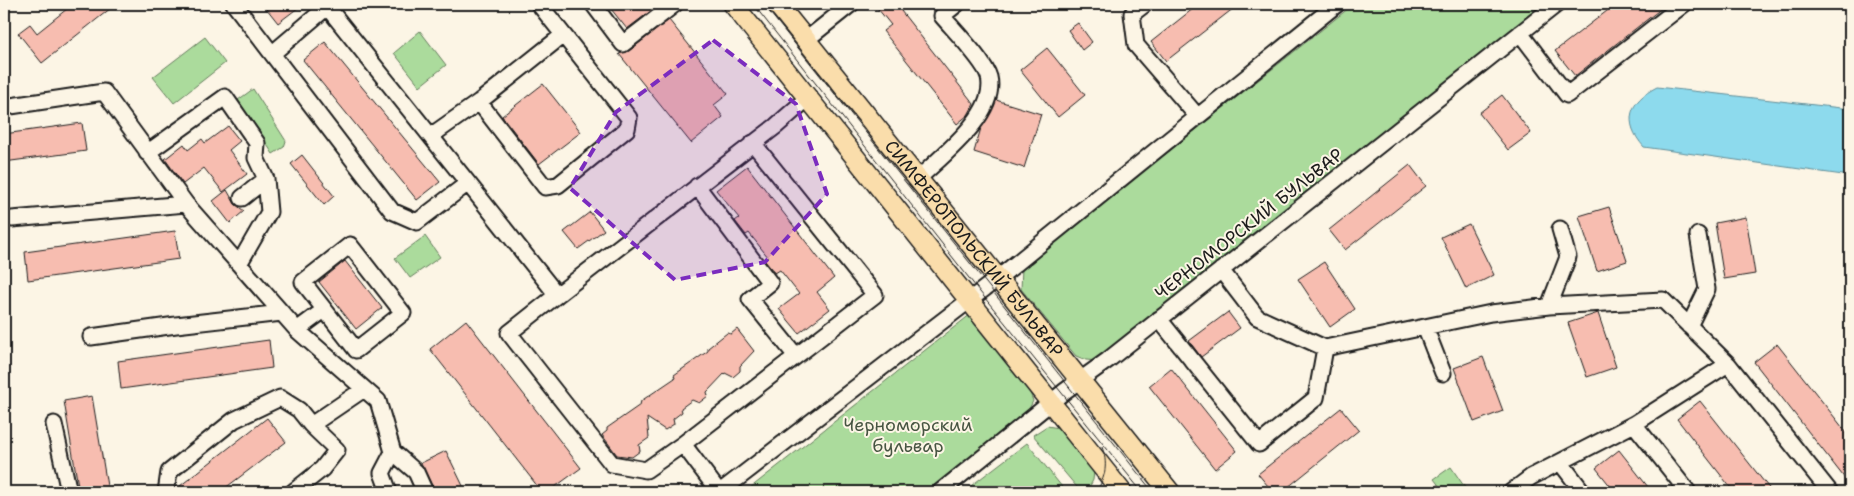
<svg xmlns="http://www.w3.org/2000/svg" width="1854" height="496" viewBox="0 0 1854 496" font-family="'Shantell Sans',sans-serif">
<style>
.green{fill:#abdb9c;stroke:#647c5c}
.water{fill:#8ddaed;stroke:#608e99}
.building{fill:#f7bdb0;stroke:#1c1c1c}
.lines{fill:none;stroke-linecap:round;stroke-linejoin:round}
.minor-casing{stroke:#1c1c1c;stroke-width:19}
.major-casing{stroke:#1c1c1c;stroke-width:22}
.minor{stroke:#fcf5e5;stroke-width:15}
.major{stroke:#faddab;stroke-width:19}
.tram{stroke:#1c1c1c;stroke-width:1}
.marked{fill:#7b2cbf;fill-opacity:0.2;stroke:#7b2cbf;stroke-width:4;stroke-dasharray:10 6;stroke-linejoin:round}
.labels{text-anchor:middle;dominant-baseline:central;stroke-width:4;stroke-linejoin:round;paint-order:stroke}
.street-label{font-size:18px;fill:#1c1c1c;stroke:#fcf5e5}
.park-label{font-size:18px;fill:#475542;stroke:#fcf5e5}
</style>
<rect width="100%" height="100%" fill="#fcf5e5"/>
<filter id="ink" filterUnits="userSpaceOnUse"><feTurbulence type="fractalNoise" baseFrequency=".02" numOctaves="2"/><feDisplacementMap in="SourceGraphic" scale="10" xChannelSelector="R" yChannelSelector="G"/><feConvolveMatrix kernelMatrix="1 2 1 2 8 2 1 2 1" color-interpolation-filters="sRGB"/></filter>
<g filter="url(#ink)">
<path class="green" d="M1354,4h194l-448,357 -14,-1 -10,-4 -55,-67 1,-21z
M420,31l26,34 -26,21 -26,-33z
M205,37l20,26 -51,40 -21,-26z
M253,89l33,52 -2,6 -11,7 -35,-54z
M425,236l15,21 -30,21 -15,-20z
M971,314l57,73 5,14 -5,10 -101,81h-182z
M1047,426l12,2 31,36 4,8 -1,8 -6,12h-6l-48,-57z
M1027,443l39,49h-103z
M1451,467l17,25h-24l-10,-13z"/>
<path class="water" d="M1657,87l193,22v67l-206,-29c-22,-25 -15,-46 13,-60z"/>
<path class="building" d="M73,4h43l-74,59 -24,-30 12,-9 7,9z
M263,4h40l-25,19z
M607,4h40l5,6 -25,19z
M884,4h26l-9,7 73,93 -6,11 -11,9 -74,-93 8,-6 -13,-16z
M1199,4h40l-73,57 -15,-19z
M1616,4h51l-92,72 -20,-25z
M669,20l59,74 -14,11 9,12 -32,26 -72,-89 10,-3z
M1078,23l14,19 -10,8 -14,-20z
M325,42l115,140 -23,18 -114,-140z
M1047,48l38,47 -27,22 -38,-47z
M543,84l38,48 -42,32 -37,-48z
M1502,95l29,38 -23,17 -29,-37z
M996,100l45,14 -17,54 -50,-16 7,-24z
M82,123l4,28 -82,11v-28z
M228,126l12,15 -11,9 18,24 -24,18 -19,-24 -21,16 -18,-25 19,-15 4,6 14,-11 3,4z
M302,155l32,41 -10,9 -33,-41z
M1410,165l16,21 -81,64 -16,-20z
M747,166l87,112 -17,14 13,17 -31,24 -20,-24 20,-15 -19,-24 -5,3 -11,-13 4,-3 -19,-24 -3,2 -11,-14 4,-3 -23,-28z
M227,190l8,14 9,7 -14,12 -17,-22z
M1609,207l18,54 -30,10 -18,-55z
M590,212l14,18 -26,19 -14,-17z
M1746,217l9,57 -31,5 -9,-56z
M1469,224l25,51 -28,14 -25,-52z
M175,231l4,28 -151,21 -3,-28z
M345,261l37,47 -26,21 -37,-47z
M1324,262l31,47 -25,18 -32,-48z
M1228,312l12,16 -39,29 -12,-16z
M1598,313l18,54 -29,10 -19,-54z
M466,320l115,148 -33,24h-6l-112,-143z
M737,329l17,22 -14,15v5l-7,6 -8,-4 -18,19 1,4 -9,7 -7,-3 -11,8 1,4 -9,7 1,5 -9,6 -18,-12 2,20 -10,7 1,6 -8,6 -15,-2 -15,-20 5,-4v-3l33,-23 1,-4 34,-23 -1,-3 34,-24v-3l19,-15 4,1z
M269,340l3,28 -151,21 -3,-28z
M1777,344l73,93v48l-96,-123z
M1483,357l20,54 -29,11 -20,-54z
M1171,368l66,83 -22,18 -66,-83z
M92,396l16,96h-29l-15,-91z
M1700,401l72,91h-38l-57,-73z
M1341,408l18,22 -77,62h-9l-15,-18z
M267,418l19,24 -66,50h-35l-5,-6z
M1619,450l33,42h-37l-19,-24z
M446,451l20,41h-31l-14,-29z"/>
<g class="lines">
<defs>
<path id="minor" d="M234,4l158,207 25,11 51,-39 89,112 219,-169 33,-29
M325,4l143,179
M593,4l30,40 52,-40
M1145,4l-13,10 4,31 62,72
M1520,33l47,62 117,-91
M806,40l45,-36
M273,53l54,-46
M479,102l66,85 13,-2 69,-56 2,-11 -90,-114
M4,107l100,-15 82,112 111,126 81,71 15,51 23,20 9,20
M432,135l47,-33 84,-67
M147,153l78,-56 32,46 -1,15 10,21 -24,19
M917,180c23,-23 81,-66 72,-103 -4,-15 -36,-48 -47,-61l15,-12
M697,186l73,97 -20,16 46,57
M12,219l174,-15
M350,245l53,68 -47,37 -53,-68z
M239,264l30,-52 -3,-33
M1221,270l36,47 68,31 166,-35 58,-7 114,-6 65,64 102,128
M557,295l-48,38 103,131 34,6 37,-26
M1549,306l19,-49 -8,-28
M1159,319l100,125 57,-46 9,-50
M1689,326l18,-37 -9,-54
M1425,327l18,46
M297,330l27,-20
M91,337l85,-12 106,-12
M54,424l15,68
M1634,424l54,68
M1560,462l23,30
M166,492l3,-20 65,-52 46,-22 19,12 12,15
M293,492l29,-23 15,-19 -26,-25 53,-36
M389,492l-7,-19 11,-21
M719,492l-36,-48 192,-149 -122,-152
M720,492l277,-213 340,-275
M940,492l125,-101 43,-31 449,-356
M1511,492l20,-15 103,-53 94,-60"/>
<g id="major">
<path d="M733,4l389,488"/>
<path id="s1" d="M777,4l393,488"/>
</g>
</defs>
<use href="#minor" class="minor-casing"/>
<use href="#major" class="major-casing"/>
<use href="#minor" class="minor"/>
<use href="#major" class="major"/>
<path class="tram" d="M753,4l227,288 162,200
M763,4l390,488
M1096,492c10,-15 12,-29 6,-45"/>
</g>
</g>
<path class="marked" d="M713,40l83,64 31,90 -62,68 -90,18 -105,-92 46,-76z"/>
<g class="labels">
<g class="street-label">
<text transform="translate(1249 224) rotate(-38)">ЧЕРНОМОРСКИЙ БУЛЬВАР</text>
<text stroke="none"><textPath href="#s1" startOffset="314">СИМФЕРОПОЛЬСКИЙ БУЛЬВАР</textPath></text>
</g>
<g class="park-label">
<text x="908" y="425">Черноморский<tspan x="908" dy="21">бульвар</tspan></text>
</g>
</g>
<rect width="1854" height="496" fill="none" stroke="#fcf5e5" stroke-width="20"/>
<rect x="10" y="10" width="1834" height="476" fill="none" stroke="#1c1c1c" stroke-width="2" filter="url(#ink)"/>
</svg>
